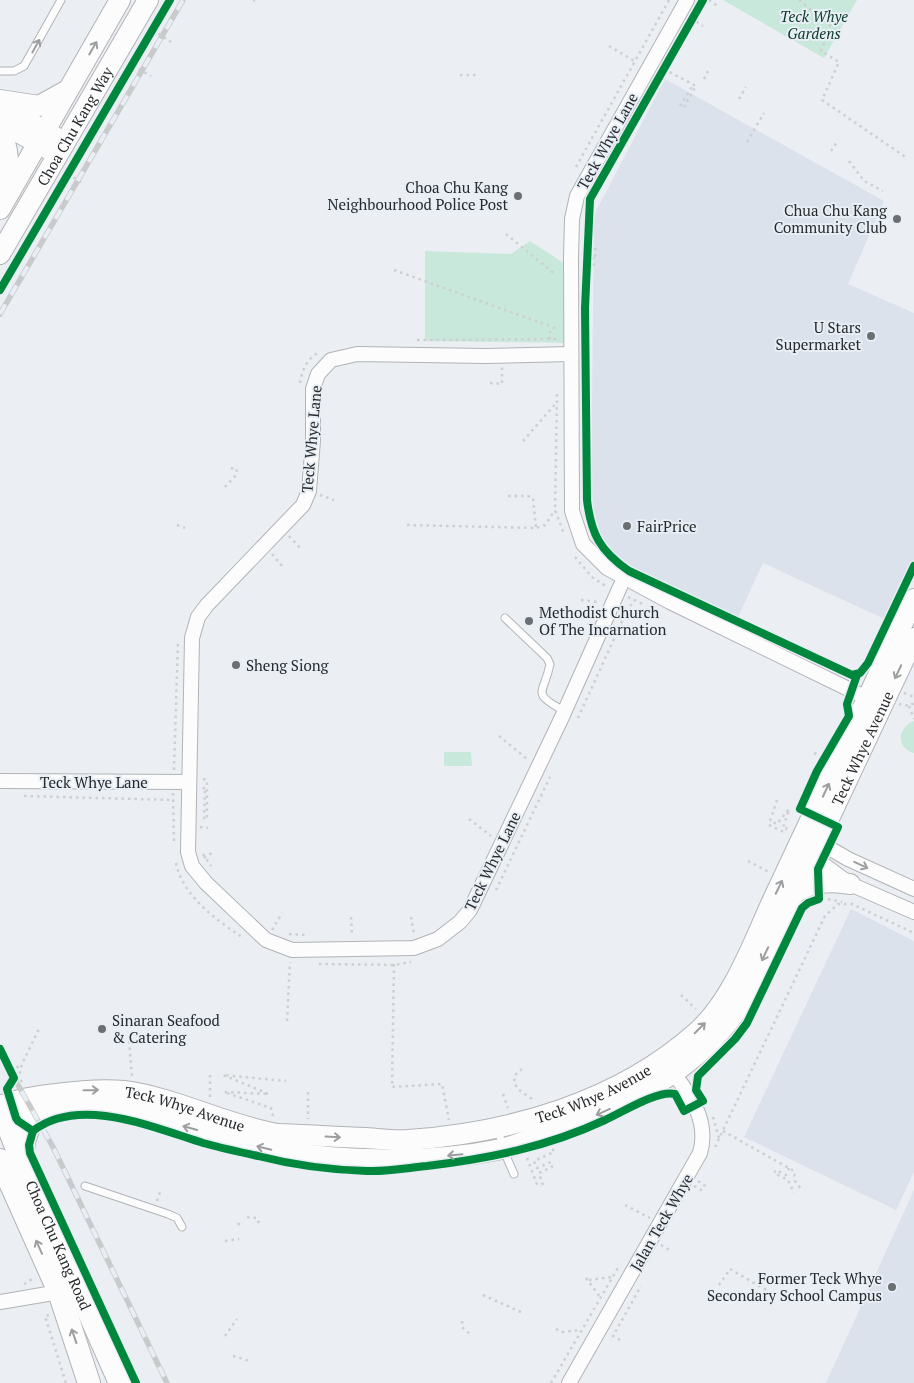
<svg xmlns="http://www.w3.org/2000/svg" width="914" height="1383" viewBox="0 0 914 1383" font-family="'PT Serif',serif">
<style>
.built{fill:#dbe2eb}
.green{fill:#c8e8db}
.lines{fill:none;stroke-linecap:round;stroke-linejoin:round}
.lane-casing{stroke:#b1b3b6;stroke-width:9}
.street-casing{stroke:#b1b3b6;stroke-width:16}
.secondary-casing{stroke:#b1b3b6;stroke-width:22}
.primary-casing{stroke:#b1b3b6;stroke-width:24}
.path{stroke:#cecfd0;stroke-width:2.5;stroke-dasharray:2.5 4;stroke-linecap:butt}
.lane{stroke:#fcfcfd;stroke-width:7}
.street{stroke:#fcfcfd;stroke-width:14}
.secondary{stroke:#fcfcfd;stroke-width:20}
.primary{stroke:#fcfcfd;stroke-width:22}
.rail-casing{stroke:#c9cacb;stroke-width:5.5}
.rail{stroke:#e8eef5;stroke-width:4;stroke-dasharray:11;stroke-linecap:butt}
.cycleway-casing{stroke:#e8eef5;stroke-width:11}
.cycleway{stroke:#00873e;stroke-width:8}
.oneway{stroke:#9c9e9f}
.poi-dot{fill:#6c6f71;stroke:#e8eef5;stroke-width:2}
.labels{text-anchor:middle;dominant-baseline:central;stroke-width:4;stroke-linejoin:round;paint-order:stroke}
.park-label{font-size:15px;font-style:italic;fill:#083826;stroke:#e8eef5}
.street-label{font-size:15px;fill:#272a2c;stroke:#e8eef5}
.poi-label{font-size:15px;fill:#272a2c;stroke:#e8eef5;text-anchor:end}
</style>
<rect width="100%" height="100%" fill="#ebeef2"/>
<path class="built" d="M665,79l219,122 -36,83 66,29v257l-23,52 -128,-59 -27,58 -107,-52 -22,-20 -12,-23 -4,-24 3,-287z
M851,909l63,32v231l-18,38 -152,-73z
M914,1190v193h-88z"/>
<path class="green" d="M723,0h134l-33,58z
M530,241l47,31 -2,71 -150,-2v-90l86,3z
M914,721v32c-19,-5 -16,-26 0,-32z
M444,752h27l1,14h-28z"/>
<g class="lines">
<defs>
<path id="lane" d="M0,71h14l10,-5 37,-66
M505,618l42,40 3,6c-6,31 -20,28 14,47
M498,1128l5,21 11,25
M85,1186l83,28 9,4 5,9"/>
<path id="street" d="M687,0l-110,196 -5,23 -1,38 1,254 11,33 24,24 63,34 205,100
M571,354l-85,2 -129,-2 -26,6 -13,14 -5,15v51l-4,51 -6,14 -96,100 -9,12 -6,21 -4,214 4,14 14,17 60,57 26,10 122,-2 24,-9 22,-17 10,-12 92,-193 62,-139
M0,781l189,1
M812,838l36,21 66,30
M805,851l45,33 64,28
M0,1302l59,-10
M569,1383l131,-230c10,-34 -12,-61 -32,-87"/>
<g id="secondary">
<path d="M0,100l39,6 29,-16"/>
<path d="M0,105l55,32"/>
<path d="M0,122l48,27"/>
<path d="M0,132c11,16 8,42 7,61"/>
<path d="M0,209l120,-209"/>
<path id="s1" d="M0,254l148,-254"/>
<path d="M793,894c19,-12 35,-14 57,-10"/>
<path id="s2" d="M0,1106c18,-7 37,-10 56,-12 23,-3 45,-5 68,-3 53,7 101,34 154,43 29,1 59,3 88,4 14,1 29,3 42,2 102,-7 211,-38 289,-108 38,-34 58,-95 80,-141 46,-97 91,-195 137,-292"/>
<path id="s3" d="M0,1125c102,-48 171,7 269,24 73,13 160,15 232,0 18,-4 36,-13 53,-19 75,-27 145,-59 189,-129l171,-363"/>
</g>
<g id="primary">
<path id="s4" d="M0,1106l22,56 98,221"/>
<path d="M22,1159l2,-18 10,-29"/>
<path d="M0,1160l59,132 30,91"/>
</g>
</defs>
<use href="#lane" class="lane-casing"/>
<use href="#street" class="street-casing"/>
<use href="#secondary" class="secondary-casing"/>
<use href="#primary" class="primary-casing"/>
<path class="path" d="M253,0l2,1
M709,0l10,7
M799,0l31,25 -9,26 18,11 -17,38 85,58
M691,18l12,8
M153,30l18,12
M609,46l27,16
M133,66l18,10
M664,69l32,17 -12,21
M460,75h18
M704,79l4,-8
M739,99l7,-12
M680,106l13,-21
M747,142l17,-29
M831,151l6,-9
M849,161l15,20 19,10
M576,167l93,-167
M68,174l16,10
M506,234l50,41
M595,248v9
M593,257l1,12
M394,270l164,59
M549,339l2,-4 -2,-8
M417,340l141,-1
M300,383c2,-12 7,-25 18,-30
M490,383l12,1v-17
M557,394l-2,116 9,24
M523,441l34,-39
M225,487l11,-12 1,-6 -9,-1
M320,495l14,5
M508,496h20l5,2 3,30
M177,525l8,3
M407,525l129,3 9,-3 10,-15
M289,536l13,14
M272,554l10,12
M575,557l17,20 15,10
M628,597l17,8
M581,600l18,2
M904,693l10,4
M899,704l10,2 5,-3
M909,706l5,13
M578,718l46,-101 10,-17
M499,736l28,23
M814,753l8,3
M174,770l4,-129
M203,779l4,1v39
M203,789l2,-2 -1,31 3,1
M173,793l1,50
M24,796l149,4
M777,800l-7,21 7,3 12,-15 -6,19 3,1 2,-4
M469,819l22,17
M769,825l17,8
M200,827l8,1
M203,854l8,12
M204,858l11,-7
M748,861l21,11
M176,863c6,32 40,57 66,74
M496,890l54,-113
M828,899l14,3
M351,917l1,19
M411,917l3,17
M272,930l10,-17
M289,934l19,1
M319,964l75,1 17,-3
M394,964l-2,123 50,-3 7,36
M681,995l15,14
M287,1021l3,-59
M129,1041l3,36
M522,1069l-7,6 -1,8 5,7 16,11
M11,1071l10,-6
M14,1078l10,4
M18,1080l4,-16 18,-37
M308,1092v27
M503,1094l5,14
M210,1097v-24
M273,1116l-2,-8 -47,-16 45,2 -46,-19 63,6
M713,1117l6,21
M723,1131l71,40 1,10 6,8
M715,1147l110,-231 13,-12h14l62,29
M527,1158l11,29
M789,1168l-3,7 -10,-5 -2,3 14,7 6,13
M698,1181l9,6
M543,1185l-4,-12 13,-6 -1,-5 -14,6 -3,-7 20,-9 -2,-5
M694,1186l11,6
M157,1201l4,-12
M625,1205l25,13
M247,1217l10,1 2,5
M238,1223l4,5
M225,1241l14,-2
M661,1245l10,6
M586,1278l14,19
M589,1280l23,-3
M24,1284l10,-6
M719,1285l11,-16 45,26
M483,1295l40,18
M49,1315l-4,1 21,67
M462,1321v6l10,9
M556,1329l6,3 18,-2
M225,1336l12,-17
M620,1340l-7,-4 28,-50
M233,1356l17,5
M551,1383l68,-117"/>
<use href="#lane" class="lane"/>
<use href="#street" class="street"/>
<use href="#secondary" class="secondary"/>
<use href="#primary" class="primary"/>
<defs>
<path id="rail" d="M0,314l183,-314
M0,1053l53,94 114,236"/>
</defs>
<use href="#rail" class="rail-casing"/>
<use href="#rail" class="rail"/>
<defs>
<path id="cycleway" d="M703,0l-113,199 -5,109 2,192c4,34 13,51 42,71l223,104 8,-2 8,-10 46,-97
M0,290l170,-290
M0,1049l14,29 -7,11 9,29 2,3 15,10
M136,1383l-106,-230 -1,-8 4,-14c46,-36 122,-3 170,12 18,5 37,9 55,13 35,9 74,14 109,15 20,1 40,-3 60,-5 64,-8 120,-19 178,-46 18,-8 52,-30 70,-26l9,17 19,-10 -7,-11 2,-14 37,-37 12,-16 55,-115 6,-5 11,-4 -1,-30 20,-42 -38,-18 17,-38 32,-55 -2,-12 10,-29"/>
</defs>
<use href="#cycleway" class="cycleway-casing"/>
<use href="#cycleway" class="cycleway"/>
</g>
<defs><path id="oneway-shaft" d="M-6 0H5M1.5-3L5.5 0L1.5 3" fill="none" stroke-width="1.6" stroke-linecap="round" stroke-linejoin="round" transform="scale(1.25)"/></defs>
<g class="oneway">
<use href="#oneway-shaft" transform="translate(36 46) rotate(-61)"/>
<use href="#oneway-shaft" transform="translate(93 48) rotate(-60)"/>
<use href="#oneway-shaft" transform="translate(898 672) rotate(115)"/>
<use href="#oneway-shaft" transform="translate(826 790) rotate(-65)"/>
<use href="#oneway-shaft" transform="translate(861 865) rotate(25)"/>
<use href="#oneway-shaft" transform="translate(779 887) rotate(-64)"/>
<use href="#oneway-shaft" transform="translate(765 954) rotate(115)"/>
<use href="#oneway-shaft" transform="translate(700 1028) rotate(-45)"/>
<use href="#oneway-shaft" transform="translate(91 1090) rotate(-1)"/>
<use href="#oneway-shaft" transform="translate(603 1112) rotate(156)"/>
<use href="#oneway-shaft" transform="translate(190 1128) rotate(-164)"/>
<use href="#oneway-shaft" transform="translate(333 1137) rotate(3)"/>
<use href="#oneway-shaft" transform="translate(264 1148) rotate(-167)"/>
<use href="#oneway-shaft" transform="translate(455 1155) rotate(175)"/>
<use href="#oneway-shaft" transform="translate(39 1247) rotate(-114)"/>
<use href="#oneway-shaft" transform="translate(74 1336) rotate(-109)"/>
</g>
<g class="poi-dot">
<circle cx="518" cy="196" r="5"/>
<circle cx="897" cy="219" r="5"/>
<circle cx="871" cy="336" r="5"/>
<circle cx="627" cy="526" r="5"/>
<circle cx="529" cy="621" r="5"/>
<circle cx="236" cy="665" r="5"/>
<circle cx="102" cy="1029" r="5"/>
<circle cx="892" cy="1287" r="5"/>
</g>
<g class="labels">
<g class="park-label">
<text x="814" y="16">Teck Whye<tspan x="814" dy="17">Gardens</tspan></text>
</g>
<g class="street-label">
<text stroke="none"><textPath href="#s1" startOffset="148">Choa Chu Kang Way</textPath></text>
<text transform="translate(607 141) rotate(-61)">Teck Whye Lane</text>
<text transform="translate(311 439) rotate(-85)">Teck Whye Lane</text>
<text stroke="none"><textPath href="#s3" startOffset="1080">Teck Whye Avenue</textPath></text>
<text x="94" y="782">Teck Whye Lane</text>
<text transform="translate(492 861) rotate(-64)">Teck Whye Lane</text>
<text stroke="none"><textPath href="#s2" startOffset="608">Teck Whye Avenue</textPath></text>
<text stroke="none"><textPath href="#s2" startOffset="189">Teck Whye Avenue</textPath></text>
<text transform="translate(661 1222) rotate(-60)">Jalan Teck Whye</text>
<text stroke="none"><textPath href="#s4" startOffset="151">Choa Chu Kang Road</textPath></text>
</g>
<g class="poi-label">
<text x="508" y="187">Choa Chu Kang<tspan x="508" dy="17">Neighbourhood Police Post</tspan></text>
<text x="887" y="210">Chua Chu Kang<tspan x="887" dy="17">Community Club</tspan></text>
<text x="861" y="327">U Stars<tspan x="861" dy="17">Supermarket</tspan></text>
<text x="637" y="526" text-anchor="start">FairPrice</text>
<text x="539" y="612" text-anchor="start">Methodist Church<tspan x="539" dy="17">Of The Incarnation</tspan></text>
<text x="246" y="665" text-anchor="start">Sheng Siong</text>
<text x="112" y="1020" text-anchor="start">Sinaran Seafood<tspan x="112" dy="17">&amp; Catering</tspan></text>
<text x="882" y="1278">Former Teck Whye<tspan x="882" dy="17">Secondary School Campus</tspan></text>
</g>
</g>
</svg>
